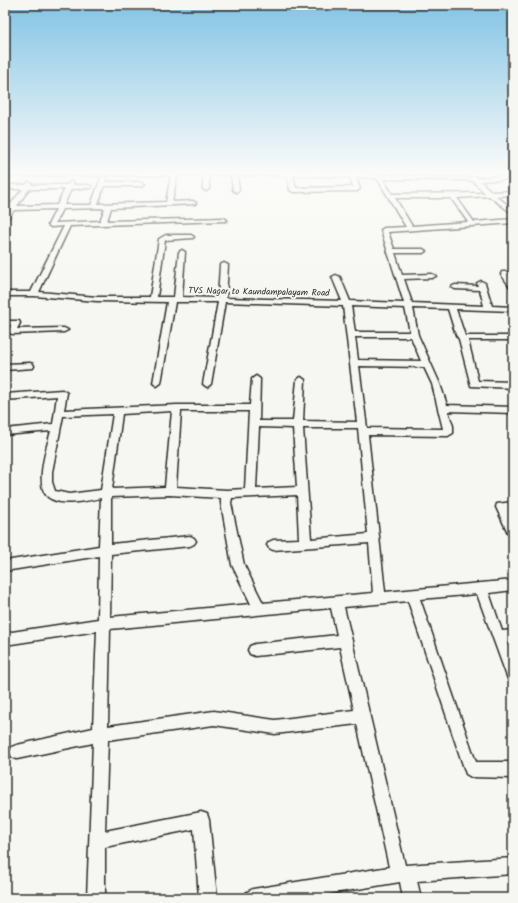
<svg xmlns="http://www.w3.org/2000/svg" width="518" height="903" viewBox="0 0 518 903" font-family="Kalam,sans-serif">
<style>
.lines{fill:none;stroke-linecap:round;stroke-linejoin:round}
.minor-casing{stroke:#2b2b2b;stroke-width:3}
.minor{fill:#f6f6f2;fill-rule:evenodd}
.labels{text-anchor:middle;dominant-baseline:central;stroke-width:4;stroke-linejoin:round;paint-order:stroke}
.far-street-label{font-size:9px;fill:#2b2b2b;stroke:#f6f6f2}
</style>
<rect width="100%" height="100%" fill="#f6f6f2"/>
<filter id="ink" filterUnits="userSpaceOnUse"><feTurbulence type="fractalNoise" baseFrequency=".025" numOctaves="2"/><feDisplacementMap in="SourceGraphic" scale="8" xChannelSelector="R" yChannelSelector="G"/><feConvolveMatrix kernelMatrix="1 2 1 2 8 2 1 2 1" color-interpolation-filters="sRGB"/></filter>
<g filter="url(#ink)">
<g class="lines">
<defs>
<path id="minor" d="M5,172h302l164,6 -4,-6h5l5,6 36,-3v4l-33,2 12,11 21,-1v4l-17,1 17,13v5l-24,-18 -32,2 17,24 39,-3v4l-125,9 6,17h29l3,2 -3,2h-28l7,22 30,-1 4,2 -4,2 -28,1 8,24 72,3 -4,-16 -25,-1 -4,-2 4,-2 23,1 -1,-3 4,-2 4,2 7,23 21,1v4l-57,-2 9,27h48v4h-45l10,41 35,1v6l-42,-2 -12,-47 -3,-4 -8,-26 -35,-1 5,27 22,49 7,21 66,2v6l-65,-2 5,15v7l-5,3 -80,-1 17,157 128,-12v10l-24,3 13,38 11,-1v12l-6,1 6,15v23l-5,-2 -2,-5 -29,-80 -57,5 56,163h37v16l-42,-1 -5,-3 -58,-173 -64,6 61,258 108,-7v16l-96,7 4,17h-18l-3,-16 -96,16h-60l3,-6 6,-3 136,-22 -32,-143 -82,10 -61,-9 -106,15 -3,91 96,-19 6,2 2,6 8,78h-18l-5,-69 -89,18v51h-18l6,-155 -76,16 -5,-2 -2,-5 2,-5 5,-2 76,-17 4,-97 -92,14v-12l93,-14 1,-63 -94,15v-10l94,-15 2,-48c-15,3 -40,9 -53,-1 -14,-11 -1,-51 3,-66l-46,4v-6l48,-5 4,-28 -52,4v-6l57,-4 5,3 -3,17 113,-5h73l2,-26 4,-3 4,3 -1,42h34l4,-41 4,-3 4,3 -2,41 54,1 -14,-116 -118,-4 -14,82 -4,3 -4,-3 15,-82h-43l-14,81 -4,3 -4,-3 14,-81 -70,-1 -63,-5h-29v-4h26l33,-66 -13,1 -3,-2 8,-16 -42,1 -7,10 -2,1c0,-13 10,-22 18,-32h-18v-4h20l4,-3 3,2 -1,1h36l4,-4 3,2 -1,2h16l2,1v2l-20,1 -7,16h27l10,-27 3,-2 3,2 -2,4h37l3,2 -3,2h-38l-6,18 68,-2 5,-27 -166,1zM177,175h26v14l3,2 3,-2v-14h22l2,15 3,2 3,-2 -2,-15h50l3,15 3,2 64,-1 3,-2 -4,-12 21,1 29,49 -22,1 -3,2 23,73 -54,-2 -10,-24 -4,-2 -4,2 10,24 -116,-3 2,-33 -4,-2 -4,2 -2,33 -36,-1 3,-45 -3,-2 -3,2 -5,45h-17l8,-57 28,-2 1,-1 -3,-2h-25l-7,4 -9,58h-53l-58,-5 31,-66 156,-5 1,-1 -3,-2 -117,3 4,-13 84,-4 1,-1 -3,-2 -21,1zM293,175l57,2 3,10 -57,1zM383,179l79,1 11,1 12,12 -93,1zM29,189h36l-8,16 -40,1zM395,198h56l17,24 -56,4zM105,208l-5,13 -45,2 7,-14zM351,306l54,2 5,24h-55zM355,337h56l10,24 -63,-1zM359,366l65,1 8,17 11,45 -76,-1zM172,411l-7,76 -53,2 10,-75zM181,411h68l-4,78 -18,1 -51,-3zM113,414l-12,76 -32,4 -14,-3 -3,-9v-10l11,-56zM259,427l34,1 4,59 -41,2zM303,428h55l10,106 -57,5zM170,495l51,3v5l11,62 19,39 -141,13 1,-63 79,-8 4,-2 2,-3 -2,-3 -4,-2 -79,8v-47zM297,495l2,44 -26,1 -4,2 -2,3 2,3 4,2 96,-7 4,50 -110,10 -19,-38 -13,-62 1,-5zM331,608l6,27 -82,9 -5,2 -2,4 2,4 5,2 85,-9 14,63 -79,10 -61,-9 -106,15 2,-97z
M502,272h6l5,8v7h-3l-9,-13z
M5,321h14l1,2 -3,6 47,-1 4,2 -4,2 -52,2 -4,-2 3,-7h-6z
M30,363l3,1 1,2 -1,2 -28,2v-6z
M513,502v8l-5,1 5,9v17l-4,-2 -13,-28 1,-3z"/>
</defs>
<use href="#minor" class="minor-casing"/>
<use href="#minor" class="minor"/>
</g>
</g>
<linearGradient id="sky" x2="0" y2="1"><stop stop-color="#82c4e5"/><stop offset="0.58" stop-color="#fbfbf9"/><stop offset="1" stop-color="#fbfbf9" stop-opacity="0"/></linearGradient>
<rect width="518" height="298" fill="url(#sky)"/>
<g class="labels">
<g class="far-street-label">
<text transform="translate(259 292) rotate(1)">TVS Nagar to Kaundampalayam Road</text>
</g>
</g>
<rect width="518" height="903" fill="none" stroke="#f6f6f2" stroke-width="20"/>
<rect x="10" y="10" width="498" height="883" fill="none" stroke="#2b2b2b" stroke-width="1.5" filter="url(#ink)"/>
</svg>
